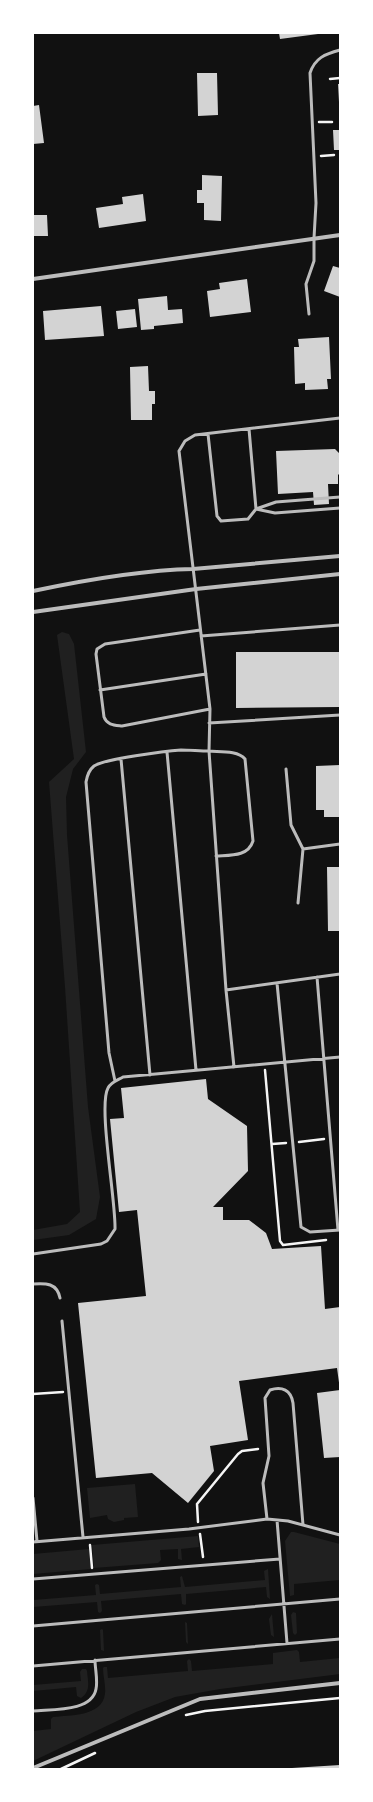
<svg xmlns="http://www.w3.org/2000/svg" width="373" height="1802" viewBox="0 0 373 1802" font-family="Montserrat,sans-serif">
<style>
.green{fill:#202020}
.building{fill:#d3d3d3}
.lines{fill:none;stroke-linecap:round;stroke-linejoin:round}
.path{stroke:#f5f5f5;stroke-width:2.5}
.service{stroke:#bcbcbc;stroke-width:3}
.minor{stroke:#bcbcbc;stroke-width:4}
</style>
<rect width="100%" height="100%" fill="#111"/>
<path class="green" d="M62,632l7,2 5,10 12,108 -13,17 -7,28 1,38 21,272 12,90 -4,22 -27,16 -36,5v-10l34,-6 13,-12 -15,-225 -16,-205 25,-23 -17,-124z
M135,1484l3,33 -14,1v2l-10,2 -6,-3 -1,-4 -17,3 -3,-30z
M291,1532h3l46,12v36l-46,4v11l-4,1 -5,-55z
M198,1536l1,11 -18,2 1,11 -4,-1v-10l-18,1 1,10 -3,3 -64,5 -2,-23z
M89,1549l2,20 -58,5v-20z
M268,1569l2,30 -3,-2 -1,-10 -80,7v10l-1,1 -3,-1 -1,-10 -80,7 1,10 -2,2 -2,-1 -1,-10 -64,5v-7l63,-5 -1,-10 2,-1 2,1 1,9 81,-7 -1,-10 2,-1 3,11 80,-7 -1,-9z
M293,1612l3,1 1,20 -2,2 -2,-2 -2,-18z
M272,1614l2,23 -3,-2 -2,-16z
M185,1622l2,1 1,21 -2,-2z
M102,1629l1,1 1,21 -3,-1 -1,-20z
M297,1650l2,2 1,10 40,-4v16l-120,15 -45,8 -39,15 -103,49v-30l18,-2v-10l2,-2c16,-2 49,0 52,-23 1,-8 -2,-18 -2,-26l1,-1h3l1,11 80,-7 -1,-10 2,-2 2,2 1,10 81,-7v-11z
M86,1669l1,2c1,11 4,20 -6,27l-4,-2 -1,-9 -43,4v-6l48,-4 -1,-9 2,-3z"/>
<path class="building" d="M279,33h39v1l-38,5z
M197,73h20l1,42 -20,1z
M338,84h2v18h-1z
M39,105l5,38 -11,1v-38z
M333,130h7v20h-6z
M202,175l20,1 -1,45 -17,-1v-17h-7v-13h5z
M143,194l3,27 -47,7 -3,-20 27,-4 -1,-7z
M33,215h14l1,21h-15z
M333,266l7,2v29l-16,-6z
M247,279l4,33 -41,5 -3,-26 13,-2 -1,-6z
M167,296l1,14 14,-1 1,14 -29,3v3l-13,1 -3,-31z
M101,306l3,30 -59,4 -2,-29z
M135,309l2,18 -19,2 -2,-18z
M329,337l2,42h-4l1,10 -23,1v-7l-10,1 -1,-37h5l-1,-8z
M148,366l1,25h6v13h-3v16h-21l-1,-53z
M335,449l5,5v19l-2,2v9h-10l1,20 -15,1 -1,-13 -35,2 -2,-43z
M236,652h104v55l-104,1z
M340,765v52h-16v-7h-8v-44z
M327,867h13v64h-12z
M206,1079l2,20 39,27 1,45 -35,36h10v13h26l17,13 6,16 49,-3 4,63 15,-2v83l-3,-22 -98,13 9,59 -38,6 4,25 -26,32 -36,-30 -56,5 -18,-175 68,-7 -9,-86 -18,2 -9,-93 14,-1 -3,-30z
M340,1390v67l-16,1 -7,-65z
M340,1765v4h-48v-1z"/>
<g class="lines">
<path class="path" d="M330,79l10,-1
M319,122h13
M321,156l13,-1
M265,1070l15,171 3,4 43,-5
M299,1142l25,-3
M272,1144l14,-1
M33,1394l30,-2
M198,1522l-1,-18 41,-50 4,-3 16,-2
M200,1534l3,23
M90,1545l2,23
M186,1715l19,-4 135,-13
M61,1769l34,-16"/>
<path class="service" d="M309,314l-3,-30 8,-23v-23l2,-35 -6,-130c5,-15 15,-19 30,-23
M249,429l7,80
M208,434l9,82 4,5 27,-2 8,-10 20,-7 64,-5
M256,509l19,4 65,-5
M200,630l-95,14 -8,5 -1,5 8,63c3,8 10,8 18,9l88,-17
M201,636l139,-11
M100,690l106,-16
M209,723l131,-8
M167,752l29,318
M121,759l29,316
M286,769l5,56 12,24 -5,54
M303,849l37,-5
M216,856c14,-1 32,1 37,-15l-8,-82c-7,-9 -26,-7 -36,-8l1,-42 -31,-258 6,-10 10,-6 145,-17
M317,977l21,253
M277,983l24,244 9,5 30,-2
M234,1067l-8,-77 114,-16
M115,1081l-6,-28 -23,-271c1,-6 3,-12 8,-16 10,-7 72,-15 87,-16 9,0 19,1 28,1l17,239
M33,1254l68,-10 6,-3 8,-12c1,-28 -17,-123 -7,-141 3,-6 10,-8 15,-11l217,-20
M33,1284c13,-1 24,-1 27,14
M62,1321l21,216
M33,1498l4,43
M267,1519l-4,-36 6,-27 -4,-58 5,-8c12,-4 21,0 23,13l10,122
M277,1520l10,123
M33,1542l156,-13 78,-10 21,2 52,14
M33,1579l247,-20
M33,1626l307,-27
M33,1666l307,-27
M33,1711c19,-2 59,1 63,-22 2,-9 -1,-20 -1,-29"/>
<path class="minor" d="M33,279l307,-44
M33,591c52,-11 108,-21 160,-22l147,-13
M33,612l163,-23 144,-15
M33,1768l167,-69 140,-16"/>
</g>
<rect width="373" height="1802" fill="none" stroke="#ffffff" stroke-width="68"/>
</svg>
